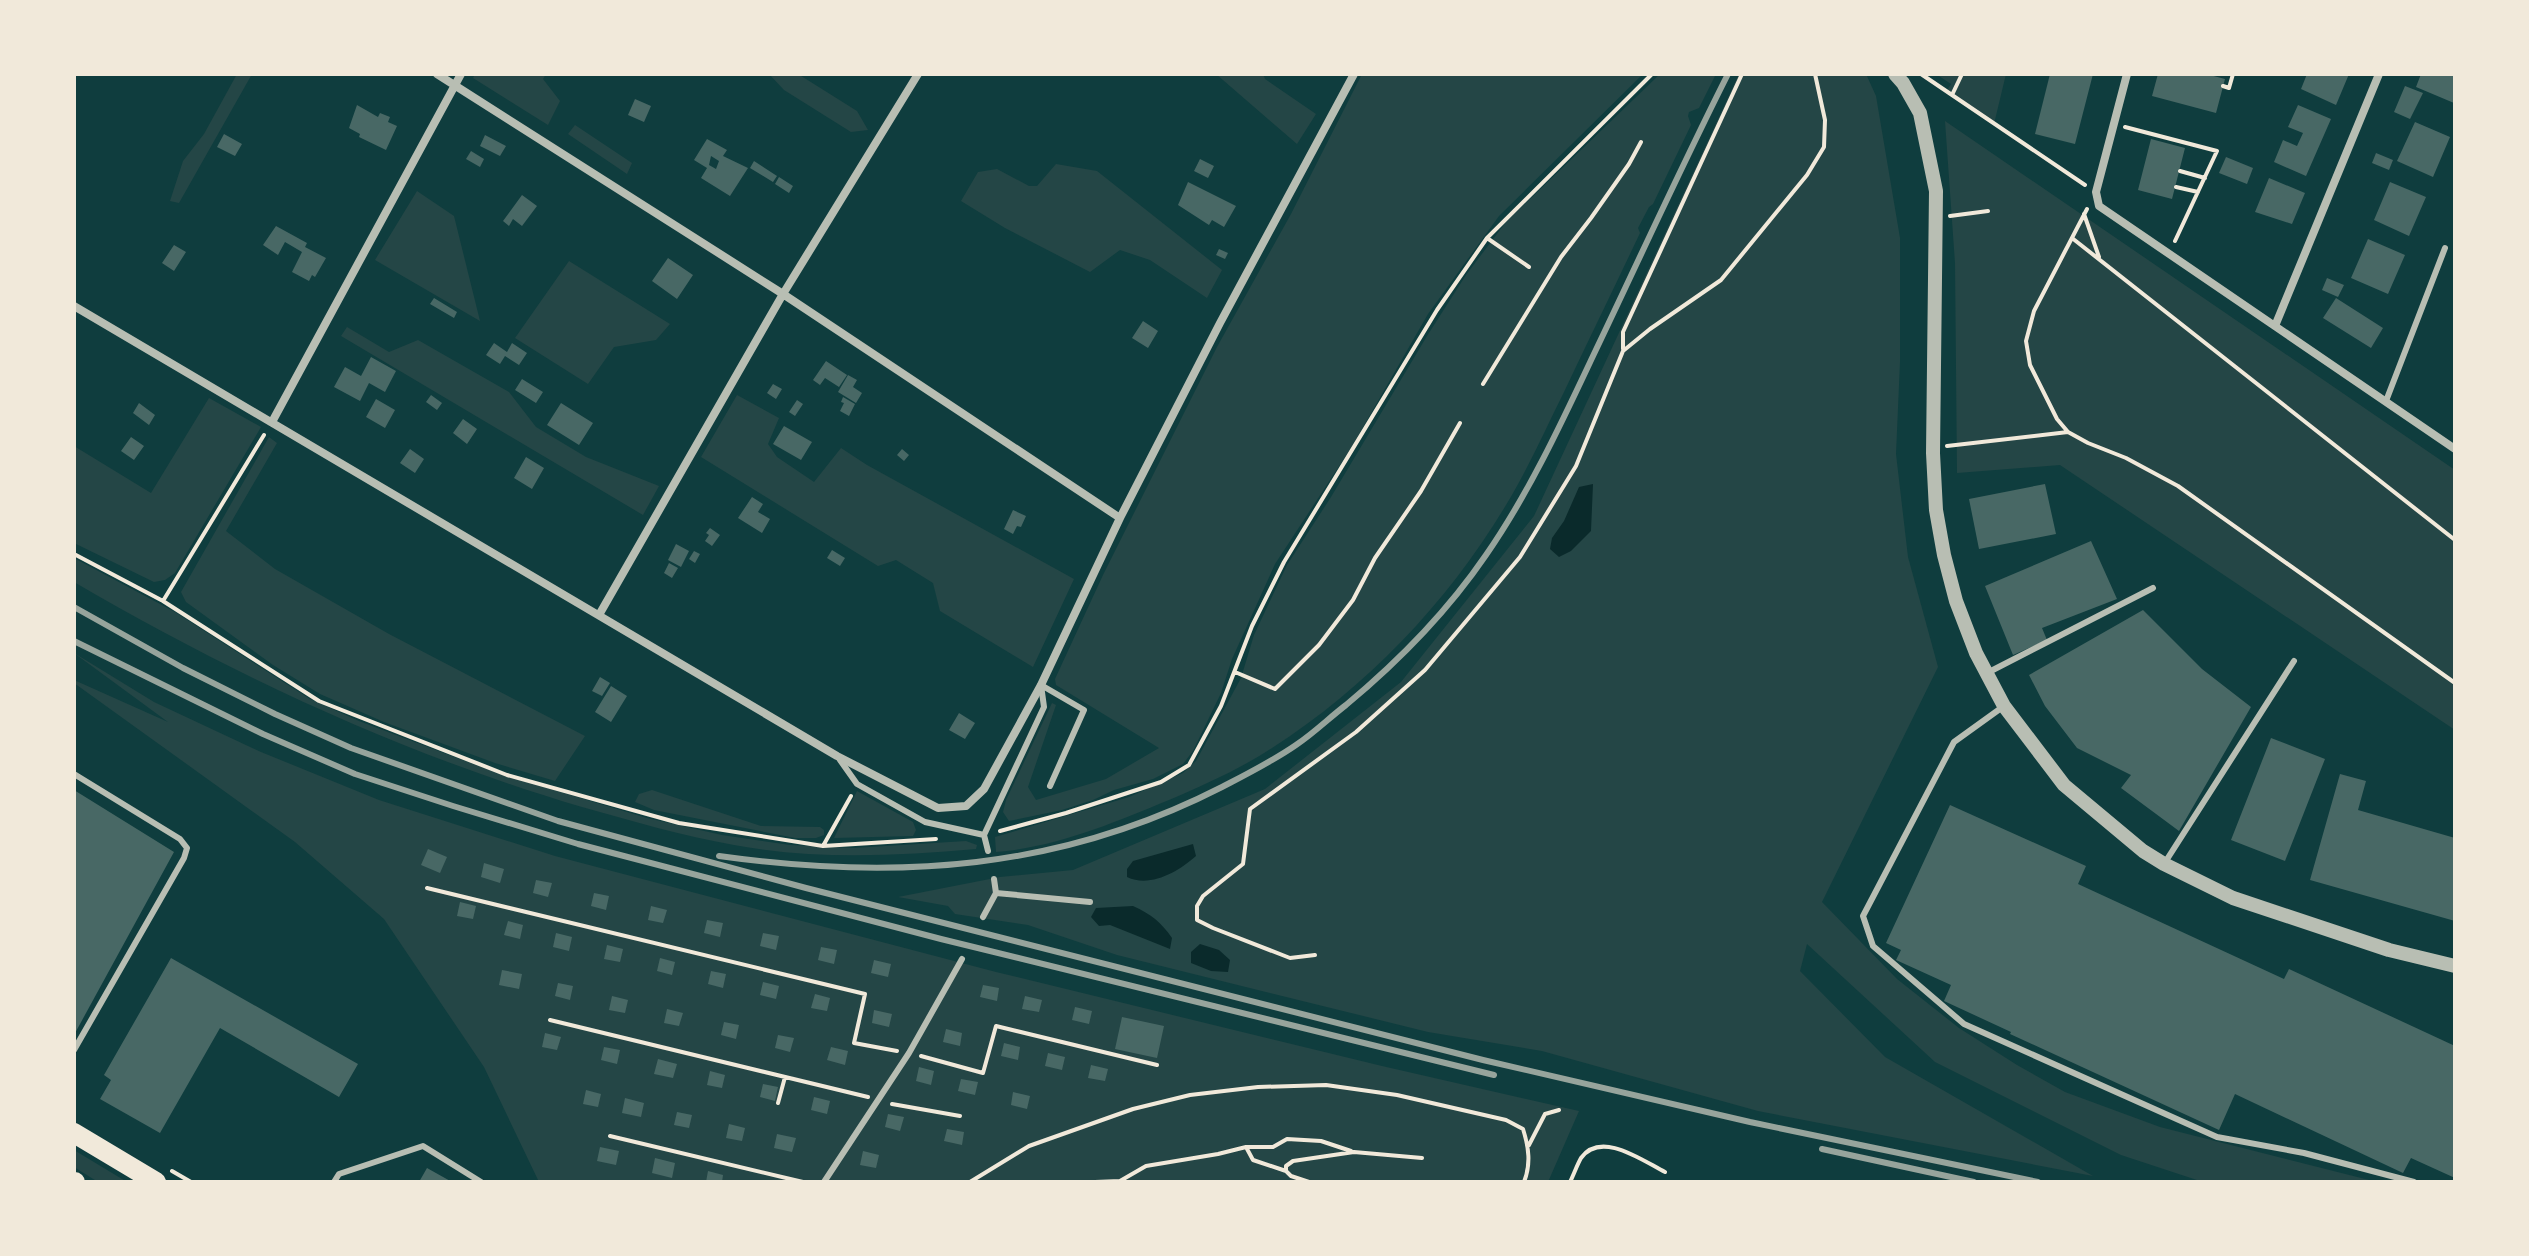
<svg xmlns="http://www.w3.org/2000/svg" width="2529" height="1256" viewBox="0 0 2529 1256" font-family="'Crimson Pro',serif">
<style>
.green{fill:#244646}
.water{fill:#0a2a2b}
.building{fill:#486865;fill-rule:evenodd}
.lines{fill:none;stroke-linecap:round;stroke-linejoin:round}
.path{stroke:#f1e9da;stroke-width:4}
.service{stroke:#b8beb3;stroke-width:6}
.minor{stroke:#b8beb3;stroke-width:8}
.tertiary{stroke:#b8beb3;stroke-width:14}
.primary{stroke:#f1e9da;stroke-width:20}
.rail{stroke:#97a49c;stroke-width:6}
</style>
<rect width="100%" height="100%" fill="#0f3d3e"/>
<path class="green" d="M237,74h15l-73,129 -9,-2 13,-40 21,-27z
M475,74h71l-3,5 17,22 -12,24 -75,-47z
M769,74h29l59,37 11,19 -17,2 -67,-42z
M1216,74h47l2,5 51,35 -19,30z
M1362,74h281l-144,142 -71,98 -77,134 -76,116 -43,95 -11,34 -28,58 -10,13 -30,15 -39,11 -21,10 -31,10 -53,11 -6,-9 3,-12 46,-97 4,2 -28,82 8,13 70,-21 53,-31 -103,-63 -1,-6 48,-104 114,-228 74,-133z
M1660,74h56l-17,34 -10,4 -1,4 3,9 -38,79 -4,3 -11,21 2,5c-25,53 -51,106 -76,159 -19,38 -36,77 -58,113 -58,97 -139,182 -234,243 -32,21 -68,37 -103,52 -56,23 -112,47 -173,52l-1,-15 134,-40 54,-24 13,-12 45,-83 13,-43 33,-70 44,-68 96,-161 39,-61 40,-53z
M1739,74h127l10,22 24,142v124l-4,92 12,103 30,110 -116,235 75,77 62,49 58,37 48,27 95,35 217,55h-174l-82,-27 -186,-93 -128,-118 -7,27 85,86 208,119 -335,-65 -216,-60 -114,-19 -311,-77 -89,-30 -73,-11 -7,-8 -50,-9 102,-20 73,-7 192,-81 136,-107 133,-166z
M1936,74h70l-12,50 -48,-32 5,-8z
M1945,121l510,349v260l-395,-265 -103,8 -2,-210z
M575,125l57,38 -5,11 -59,-40z
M1056,164l41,7 125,99 -15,28 -57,-38 -30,-10 -30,22 -85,-44 -44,-27 17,-29 19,-3 32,17h8z
M417,191l37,25 26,105 -105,-61z
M569,261l101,63 -14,16 -42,7 -26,37 -73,-46z
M347,327l42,25 29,-12 91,52 27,35 50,30 73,29 -16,29 -302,-179z
M737,395l42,23 -11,26 9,13 37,25 27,-34 26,17 207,114 -41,88 -93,-56 -7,-28 -37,-23 -18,6 -177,-109z
M209,398l52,29 -86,146 -10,7 -11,2 -80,-39v-97l77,47z
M269,437l8,6 -51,88 49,38 114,65 196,102 -30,45 -60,-18 -111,-41 -64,-28 -47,-29 -87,-63 -5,-10z
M74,558l101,54 135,87 49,22 138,52 150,45 75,17 68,10 63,3 113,-7 11,4 -1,4c-81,7 -162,11 -242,-4 -51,-9 -102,-24 -152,-38 -179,-53 -347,-131 -508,-225z
M74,653l80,49 107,50 118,48 176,56 441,116 386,94 197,45 -31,71h-1009l-55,-115 -100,-148 -89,-77 -221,-159v-3l94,42z
M652,790l109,36 59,1 4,3v5l-8,3h-21l-141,-28 -19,-8 4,-8z
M857,791l56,31 3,8 -3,6 -79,2z
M74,1150l53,32h-29l-24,-15z"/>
<path class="water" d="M1593,484l-2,47 -20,20 -12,6 -9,-8 2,-11 12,-17 15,-34z
M1193,844l3,12c-18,16 -46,32 -69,21v-8l6,-8z
M1133,906c18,8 28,16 39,32l-2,11 -60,-24 -11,1 -8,-9 5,-9z
M1200,944l19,6 11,10 -2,12 -17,-1 -20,-8v-11z"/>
<path class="building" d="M2050,74h43l-18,70 -40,-10z
M2158,74h48l19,5 -9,34 -64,-17z
M2307,74h42l-13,31 -35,-16z
M2421,74h34l-1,29 -38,-16z
M2405,86l18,7 -13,26 -16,-7z
M635,99l16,7 -7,16 -16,-7z
M357,105l21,12 2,-4 10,4 -2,5 9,4 -11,24 -27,-13 1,-3 -11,-6z
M2298,105l33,14 -25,57 -32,-14 9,-22 14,6 6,-13 -15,-6z
M2415,122l35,15 -17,40 -36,-16z
M224,134l18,10 -7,12 -18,-9z
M485,135l21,11 -6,10 -20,-10z
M707,139l20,11 -4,6 25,12 -18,28 -29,-18 6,-10 -13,-8zM711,156l8,5 -3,8 -7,-4z
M2151,139l34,9 -13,51 -34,-9z
M471,151l13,8 -4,8 -14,-8z
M2376,153l17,7 -4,10 -17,-7z
M2226,157l27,11 -6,16 -28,-11z
M1200,159l14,7 -6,12 -14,-7z
M754,161l23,15 -4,6 -23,-14z
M779,177l14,9 -4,7 -14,-9z
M2269,178l36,15 -13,31 -37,-12z
M1188,182l48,24 -12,21 -12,-7 -3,5 -31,-20z
M2390,182l36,15 -17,39 -35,-16z
M522,195l15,11 -15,20 -9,-7 -4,7 -6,-5z
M276,226l31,17 -2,4 21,11 -11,19 -3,-2 -3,6 -17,-9 10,-20 -17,-10 -7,13 -15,-10z
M2368,239l37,16 -17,39 -37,-16z
M174,245l12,7 -12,19 -12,-8z
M1219,249l9,4 -3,6 -9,-4z
M668,258l25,17 -16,24 -25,-18z
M2327,278l17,7 -6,12 -16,-7z
M434,298l23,14 -3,6 -24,-14z
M2336,298l47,30 -12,20 -48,-30z
M1143,321l15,10 -10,17 -16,-10z
M494,343l13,9 5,-9 15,10 -8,12 -14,-9 -5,8 -14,-9z
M371,357l25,14 -11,21 -16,-9 -9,18 -26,-14 11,-20 16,9z
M826,361l21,14 -8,12 -14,-9 -5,7 -7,-5z
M848,375l9,5 -4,7 9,6 -6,10 -18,-11z
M522,379l21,13 -7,11 -21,-13z
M773,384l9,5 -6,10 -9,-6z
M431,395l11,8 -5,7 -11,-8z
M843,397l12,7 -6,12 -9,-5 4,-8 -3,-1z
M376,399l19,11 -10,18 -19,-11z
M797,400l6,4 -8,12 -6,-4z
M139,403l16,12 -6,10 -16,-12z
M561,403l32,20 -14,22 -32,-20z
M463,419l14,10 -10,15 -14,-11z
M784,426l28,16 -11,18 -28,-16z
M131,437l13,9 -10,14 -13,-9z
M410,449l14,10 -9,14 -15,-10z
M902,449l7,6 -5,6 -7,-6z
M526,457l18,11 -12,21 -18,-11z
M2045,484l11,50 -77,15 -10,-50z
M752,497l11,7 -5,8 12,7 -8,14 -24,-15z
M1013,510l13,6 -5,11 -4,-1 -4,8 -9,-5z
M710,528l10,7 -8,11 -7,-5 4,-6 -3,-2z
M2091,541l26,58 -75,29 5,12 -34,15 -28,-69z
M676,544l13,7 -8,16 -13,-7z
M832,550l13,8 -5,8 -13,-8z
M694,551l6,3 -5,9 -6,-4z
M669,563l9,5 -6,10 -8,-5z
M2143,610l59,59 49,38 -72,124 -58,-43 10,-13 -54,-27 -32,-42 -16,-31z
M600,677l10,6 -8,13 -10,-5z
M611,686l16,10 -16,26 -16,-10z
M959,713l16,10 -10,16 -16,-9z
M2271,738l54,21 -40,102 -54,-21z
M2340,774l26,7 -8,29 97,28v83l-145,-41z
M74,790l100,62 -100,183z
M1950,805l136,61 -8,18 206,95 5,-10 166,77v132l-44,-20 -8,15 -168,-79 -16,36 -209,-96 1,-2 -67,-31 7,-16 -55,-25 5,-10 -15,-7z
M428,849l19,8 -7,16 -19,-8z
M484,863l20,6 -4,14 -19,-6z
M536,880l16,3 -4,14 -15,-4z
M594,893l15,3 -3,14 -15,-4z
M460,902l16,4 -3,13 -16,-3z
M651,906l16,4 -4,13 -15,-3z
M707,920l16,3 -3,14 -16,-4z
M508,921l15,4 -3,14 -16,-4z
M556,933l16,4 -3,14 -16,-4z
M763,933l16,3 -3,14 -16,-4z
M607,945l16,4 -3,13 -16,-3z
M821,947l16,3 -3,14 -16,-4z
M171,958l187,106 -19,33 -119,-69 -60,105 -60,-34 11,-19 -7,-5z
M660,958l15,4 -3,13 -15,-4z
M874,960l17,4 -3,13 -17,-4z
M502,970l20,4 -3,15 -20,-4z
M711,971l15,3 -3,14 -15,-4z
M763,982l16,4 -3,13 -16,-4z
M558,983l15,3 -3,14 -15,-4z
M983,985l16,3 -2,13 -17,-4z
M815,994l15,4 -3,13 -16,-3z
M612,996l16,4 -3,13 -16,-3z
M1025,996l17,4 -3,12 -17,-3z
M1075,1007l17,4 -3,13 -17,-4z
M667,1009l16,4 -4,13 -15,-3z
M874,1010l18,4 -3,13 -17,-4z
M1122,1017l42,9 -7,32 -42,-9z
M724,1022l15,3 -3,14 -15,-4z
M946,1029l16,4 -2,13 -17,-4z
M545,1033l16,4 -4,13 -15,-3z
M778,1035l16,3 -4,14 -15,-4z
M1004,1043l16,4 -2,13 -17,-4z
M604,1047l16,3 -3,14 -16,-4z
M831,1047l17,4 -3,14 -18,-5z
M1048,1053l17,4 -3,13 -17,-4z
M658,1059l19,5 -4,14 -19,-4z
M1091,1065l17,4 -3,12 -17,-3z
M919,1067l15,4 -3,14 -15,-4z
M710,1071l15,4 -3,13 -15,-3z
M961,1079l17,3 -3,13 -17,-4z
M763,1084l15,3 -3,14 -15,-4z
M586,1090l15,4 -3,13 -15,-3z
M1013,1092l17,4 -3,13 -16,-4z
M814,1097l16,4 -3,13 -16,-4z
M625,1098l19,5 -3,14 -19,-4z
M677,1112l15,3 -3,13 -15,-3z
M888,1114l16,3 -4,14 -15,-4z
M729,1124l16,4 -3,13 -16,-3z
M947,1129l17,3 -2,13 -18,-4z
M777,1134l19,4 -4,14 -18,-4z
M600,1147l19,4 -3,14 -19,-4z
M863,1151l16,4 -3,13 -16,-3z
M655,1158l20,5 -3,15 -20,-5z
M427,1168l25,14h-33z
M708,1171l15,4 -1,7h-16z"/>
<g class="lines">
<path class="path" d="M1921,74l164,111
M2223,86l6,2 4,-14
M1952,95l10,-21
M2125,127l92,24 -42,90
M2180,171l25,7
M2176,187l22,5
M2087,209l-53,102 -8,30 4,24 27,54 11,13 20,11 38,15 52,28 277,197
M2084,214l15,43
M1950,216l38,-5
M1487,238l42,29
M2072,238l383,302
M1623,349v-17l119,-258
M1483,384l78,-127 30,-39 38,-54 12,-22
M1947,446l121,-14
M74,554l89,47 156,100 188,74 172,48 144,23 113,-7
M163,601l101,-166
M1235,672l40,17 44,-44 34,-45 22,-42 46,-67 39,-68
M1000,831l66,-18 95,-31 28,-17 32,-59 31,-80 32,-64 153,-252 50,-72 165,-164
M823,846l28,-50
M427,888l438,106 -11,49 43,8
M1315,955l-25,3 -77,-30 -16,-8v-14l6,-10 40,-32 7,-55 106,-77 69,-62 95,-113 56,-91 47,-115 27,-22 71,-49 86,-105 17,-28 1,-27 -10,-46
M550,1020l318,77
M921,1056l62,17 13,-47 161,39
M778,1103l7,-26
M892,1104l68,12
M610,1136l193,46
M1529,1145l16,-31 14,-4
M1246,1147h27l14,-8 34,2 30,10
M172,1171l19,11
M970,1182l59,-36 104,-37 57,-14 68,-8 68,-2 71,10 109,25 17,9c6,19 8,35 1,53
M1095,1182l25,-1 26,-15 72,-12 28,-7 7,13 33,11
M1309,1182l-18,-6 -5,-5v-5l7,-5 61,-9 68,6
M1570,1182c4,-8 7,-17 11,-24 20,-28 62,3 84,14"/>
<path class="service" d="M2386,401l59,-153
M1987,673l166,-85
M1041,685l43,25 -34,76
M2004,706l-50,36 -91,174 10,30 91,78 253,113 87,16 110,29
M840,760l17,24 68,38 59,13
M74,774l106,65 7,9 -3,10 -110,192
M988,851l-4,-16 60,-128 -3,-22
M2164,864l130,-203
M996,893l94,9
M983,917l13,-24 -2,-14
M334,1182l5,-8 84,-28 58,36
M824,1182l85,-129 53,-94"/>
<path class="minor" d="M437,74l346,220 337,224
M2127,74l-31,118 3,14 356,243
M74,306l763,450 101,52 28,-2 18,-17 57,-104 79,-167 100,-195 134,-249
M2275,326l104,-252
M272,422l189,-348
M599,615l184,-321 135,-220"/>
<path class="tertiary" d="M1895,74l8,9 17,30 16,78 -3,262 3,57 8,45 12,46 20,52 28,53 60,79 79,66 21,13 69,34 156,52 66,16"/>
<path class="primary" d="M74,1133l82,49
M74,1182h1"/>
<path class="rail" d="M74,607l109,61 92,46 76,34 207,73 248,67 677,172 267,62 288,60
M74,641l189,93 92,40 98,32 125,38 363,95 553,136
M719,856c178,25 341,14 503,-69 25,-13 51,-26 74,-42 18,-12 33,-27 50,-40 53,-44 101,-93 140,-150 43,-62 75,-131 107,-199 45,-94 88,-189 135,-282
M1822,1149l152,33"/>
</g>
<rect width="2529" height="1256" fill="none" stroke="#f1e9da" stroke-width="152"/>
</svg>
